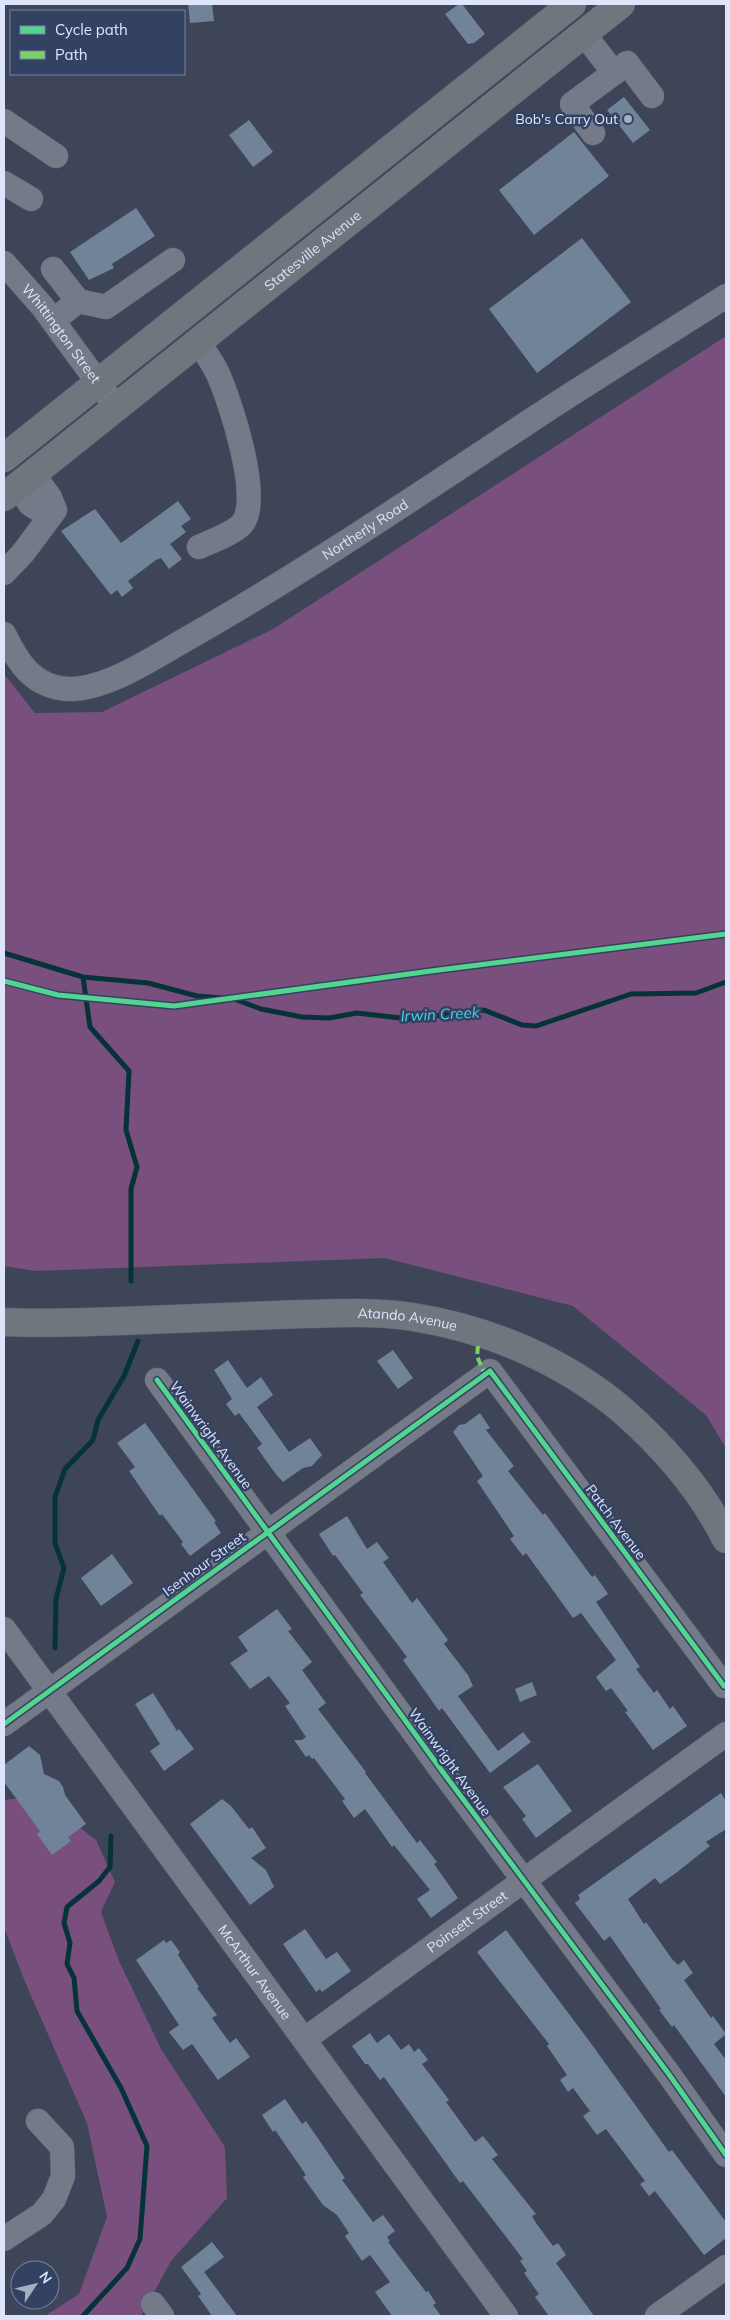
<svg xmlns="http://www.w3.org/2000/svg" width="730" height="2320" viewBox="0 0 730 2320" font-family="Mulish,sans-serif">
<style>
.green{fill:#794f7d}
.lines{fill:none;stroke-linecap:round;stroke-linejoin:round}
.stream{stroke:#06333a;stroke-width:5}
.building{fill:#718399}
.minor-casing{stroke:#5b6272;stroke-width:25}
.major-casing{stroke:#5b6272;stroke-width:29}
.minor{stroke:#747a87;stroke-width:24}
.major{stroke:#6e777e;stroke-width:28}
.quiet{stroke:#78d068;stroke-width:4;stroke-dasharray:8 4;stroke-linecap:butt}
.cycleway-casing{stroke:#334163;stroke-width:8}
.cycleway{stroke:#53d58f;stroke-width:5}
.poi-dot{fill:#a5adc1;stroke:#334163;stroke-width:2}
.labels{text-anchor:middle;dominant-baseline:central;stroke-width:5;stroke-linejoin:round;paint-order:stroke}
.poi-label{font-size:14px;fill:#dce5fa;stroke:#334163;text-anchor:end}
.street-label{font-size:14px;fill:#dce5fa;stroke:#334163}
.water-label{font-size:15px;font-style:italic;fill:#43d7e8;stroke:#334163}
</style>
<rect width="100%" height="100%" fill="#3e4558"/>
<path class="green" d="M726,336v1112l-20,-33 -133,-109 -188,-48 -349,13 -32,-5v-592l31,39 67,-1 171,-83z
M39,1796l57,44 19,42 -14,30 18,49 42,88 64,98 2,51 -56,63 -30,55h-96l34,-22 28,-77 -20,-94 -62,-141 -21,-55v-127z"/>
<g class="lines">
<path class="stream" d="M4,953l79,24 65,6 49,13 37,3 27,10 41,8 27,1 28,-5 52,6 75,-9 38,15 14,1 95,-32 65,-1 30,-11
M83,977l7,50 39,44 -3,59 11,37 -6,22v92
M55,1648l1,-49 8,-31 -9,-25v-46l10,-28 28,-29 5,-20 26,-44 14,-35
M83,2316l44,-48 13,-29 7,-93 -26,-58 -44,-77 -3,-33 -7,-14 3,-21 -6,-20 3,-16 32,-26 11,-14 1,-31"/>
</g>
<path class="building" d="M188,4h24l2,17 -24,2z
M459,4h3l23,30 -11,9 -6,1 -23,-30z
M624,97l26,33 -17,13 -26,-33z
M249,120l24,32 -20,15 -24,-32z
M574,132l35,44 -75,59 -35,-45z
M136,208l19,28 -43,28 2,4 -25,12 -19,-28z
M582,238l49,64 -94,71 -48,-64z
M178,501l13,18 -10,7 5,6 -16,12 12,15 -13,10 -8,-11 -5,2 -28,21 5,7 -11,9 -5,-7 -6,5 -50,-64 34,-22 26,34z
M393,1350l20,28 -15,11 -21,-28z
M228,1360l19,28 14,-11 12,18 -16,12 32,45 21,-14 12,17 -10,11 -9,2 -20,14 -8,-9 -18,-25 5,-4 -23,-31 -4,3 -9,-12 6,-5 -18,-29z
M480,1413l10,15 -4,2 28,36 -6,5 35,44 2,-2 47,64 3,-2 13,19 -12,8 44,65 -4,2 18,24 3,-3 13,19 3,-3 14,20 -34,24 -28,-38 3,-1 -17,-23 -5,3 -10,-14 20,-17 -35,-47 -8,5 -47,-65 -3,3 -13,-17 4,-3 -37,-55 6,-5 -30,-44 6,-7 6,-1z
M145,1423l71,98 -2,1 7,11 -31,23 -9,-12 2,-2 -21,-28 -2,2 -31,-45 6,-4 -18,-24z
M347,1516l20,33 10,-7 12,16 -6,4 29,41 5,-5 31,42 -4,4 24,31 5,11 -15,10 40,55 25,-19 8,10 -41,31 -48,-65 -3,3 -14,-20 -22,-31 4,-3 -47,-62 3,-2 -28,-38 -2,1 -14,-22z
M112,1554l21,29 -32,23 -20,-28z
M277,1609l15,20 -4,2 24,31 -10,8 24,33 -8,6 48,63 -1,1 52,70 3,-3 17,22 -3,2 24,34 -27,20 -14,-19 13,-9 -36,-45 -2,2 -27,-38 -11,9 -12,-17 3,-2 -31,-41 -2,1 -3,-4 -3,2 -12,-17h8l4,-3 -21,-31 5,-3 -21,-27 -19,13 -20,-26 18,-12 -10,-14z
M532,1682l5,13 -17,7 -5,-13z
M153,1693l24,38 2,-2 15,20 -30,22 -14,-20 10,-7 -25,-40z
M29,1746l11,9 4,19 15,7 4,6 2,8 21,29 -18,13 3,4 -19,14 -15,-21 3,-3 -36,-49v-17z
M538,1764l34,47 -36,27 -14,-19 4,-3 -23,-29z
M721,1793l5,8v28l-20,13 4,4 -34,27 -16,11 -5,-6 -27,21 16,25 2,-2 26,37 6,6 6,-5 9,13 -9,7 27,38 2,-2 13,18 -12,10 12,16v37l-52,-72 -2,2 -13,-17 2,-1 -51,-73 -6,5 -29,-38 5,-4 -2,-4z
M222,1799l9,7 18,23 3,-2 14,21 -15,10 15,12 8,17 -24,18 -60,-81z
M305,1929l21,30 11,-7 14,19 -29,21 -2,-3 -4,3 -33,-48z
M506,1930l84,112 79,110 3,-2 54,72v16l-22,17 -49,-64 -6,5 -9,-12 5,-3 -39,-52 -9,6 -14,-19 7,-5 -17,-23 -5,4 -8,-12 7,-5 -20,-29 2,-2 -72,-92z
M164,1940l2,3 5,-3 9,12 -2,3 21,32 -2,1 20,27 -5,3 18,25 6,-5 14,19 -32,23 -26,-36 -9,6 -14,-18 10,-7 -43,-65z
M370,2033l7,10 12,-9 12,16 8,-6 5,8 5,-4 9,12 -6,4 27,36 -3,2 29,40 8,-6 15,19 -6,4 44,55 -4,2 4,7 17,23 5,-3 8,12 -10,8 38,53h-45l-14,-19 4,-3 -15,-21 3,-2 -7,-10 3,-2 -60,-78 -3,2 -76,-106 -4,3 -12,-16h-3l-13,-18z
M285,2099l17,25 4,-3 39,57 -3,2 28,38 3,4 10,-7 12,16 -8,6 3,4 -2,1 38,50 2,-1 8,12 -3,2 8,11h-49l-17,-24 15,-10 -20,-27 -8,6 -17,-25 4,-3 -12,-18 -14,-10 -20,-28 3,-2 -31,-45 -2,2 -11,-17z
M212,2242l12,15 -20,15 33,44h-25l-14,-20 3,-2 -20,-27z"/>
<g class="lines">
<defs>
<g id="minor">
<path d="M584,34l30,39 -42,31 21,29"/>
<path d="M614,73l13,-10 25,33"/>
<path d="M4,121l52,35"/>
<path d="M4,183l27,16"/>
<path id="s1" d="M4,263l38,43 74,101"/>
<path d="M53,269l25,32"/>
<path d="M53,321l25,-20 28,6 67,-47"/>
<path d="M198,342c7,10 15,21 20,32 12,27 45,126 24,150 -8,9 -32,18 -43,23"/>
<path d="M18,486l12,18 6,4 6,-2 8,-8"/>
<path d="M4,573l19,-20 32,-43 -6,-14 -16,-22"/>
<path id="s2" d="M4,634c14,29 29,53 64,55 37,1 84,-30 115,-48 120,-68 235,-146 350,-222 64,-42 129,-82 193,-123"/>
<path d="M157,1380l288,395 223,298 58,82"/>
<path id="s3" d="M4,1629l502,687"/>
<path d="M4,1724l486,-353 234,315"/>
<path id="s4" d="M305,2039l421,-305"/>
<path d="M4,2239l38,-25 12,-15 9,-23 -1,-29 -24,-26"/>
<path d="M153,2304l9,12"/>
<path d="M657,2316l69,-49"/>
</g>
<g id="major">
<path d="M4,458l568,-454"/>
<path id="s5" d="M4,497l617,-493"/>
<path id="s6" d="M4,1322c39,2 78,0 117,-1 52,-2 103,-4 155,-6 45,-1 92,-5 137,2 76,12 151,44 209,93 42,37 79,79 104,129"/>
</g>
</defs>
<use href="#minor" class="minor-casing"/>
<use href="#major" class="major-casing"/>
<use href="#minor" class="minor"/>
<use href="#major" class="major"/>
<path class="quiet" d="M478,1346l-1,10 8,19"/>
<defs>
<path id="cycleway" d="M4,981l54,14 116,11 257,-35 295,-37
M157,1380l288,395 223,298 58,82
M4,1724l486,-353 234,315"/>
</defs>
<use href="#cycleway" class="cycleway-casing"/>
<use href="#cycleway" class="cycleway"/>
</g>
<circle class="poi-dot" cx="628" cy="119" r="5"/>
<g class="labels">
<g class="poi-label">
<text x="618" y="119">Bob's Carry Out</text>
</g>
<g class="street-label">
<text stroke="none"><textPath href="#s5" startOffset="395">Statesville Avenue</textPath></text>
<text stroke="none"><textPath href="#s1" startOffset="91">Whittington Street</textPath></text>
<text stroke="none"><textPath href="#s2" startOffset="429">Northerly Road</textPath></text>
<text stroke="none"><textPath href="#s6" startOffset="404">Atando Avenue</textPath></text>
<text transform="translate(211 1435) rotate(54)">Wainwright Avenue</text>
<text transform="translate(616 1522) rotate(53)">Patch Avenue</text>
<text transform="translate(204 1564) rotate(-36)">Isenhour Street</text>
<text transform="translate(450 1762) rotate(54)">Wainwright Avenue</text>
<text stroke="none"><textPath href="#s4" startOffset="200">Poinsett Street</textPath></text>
<text stroke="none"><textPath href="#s3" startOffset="425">McArthur Avenue</textPath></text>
</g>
<g class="water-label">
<text transform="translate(440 1014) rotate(-3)">Irwin Creek</text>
</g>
</g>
<rect width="730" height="2320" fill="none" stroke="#dce5fa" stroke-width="10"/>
<rect x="10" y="10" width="175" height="65" fill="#334163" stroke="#77839f"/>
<rect x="20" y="26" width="25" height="8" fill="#53d58f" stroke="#77839f"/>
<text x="55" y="35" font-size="15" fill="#dce5fa">Cycle path</text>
<rect x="20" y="51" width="25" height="8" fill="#78d068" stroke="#77839f"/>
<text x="55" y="60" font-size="15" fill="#dce5fa">Path</text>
<g transform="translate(35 2285) rotate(55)"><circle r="24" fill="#334163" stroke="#77839f"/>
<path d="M0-4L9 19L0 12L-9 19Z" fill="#a5adc1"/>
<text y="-8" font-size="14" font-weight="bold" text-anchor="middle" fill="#dce5fa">N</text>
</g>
</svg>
